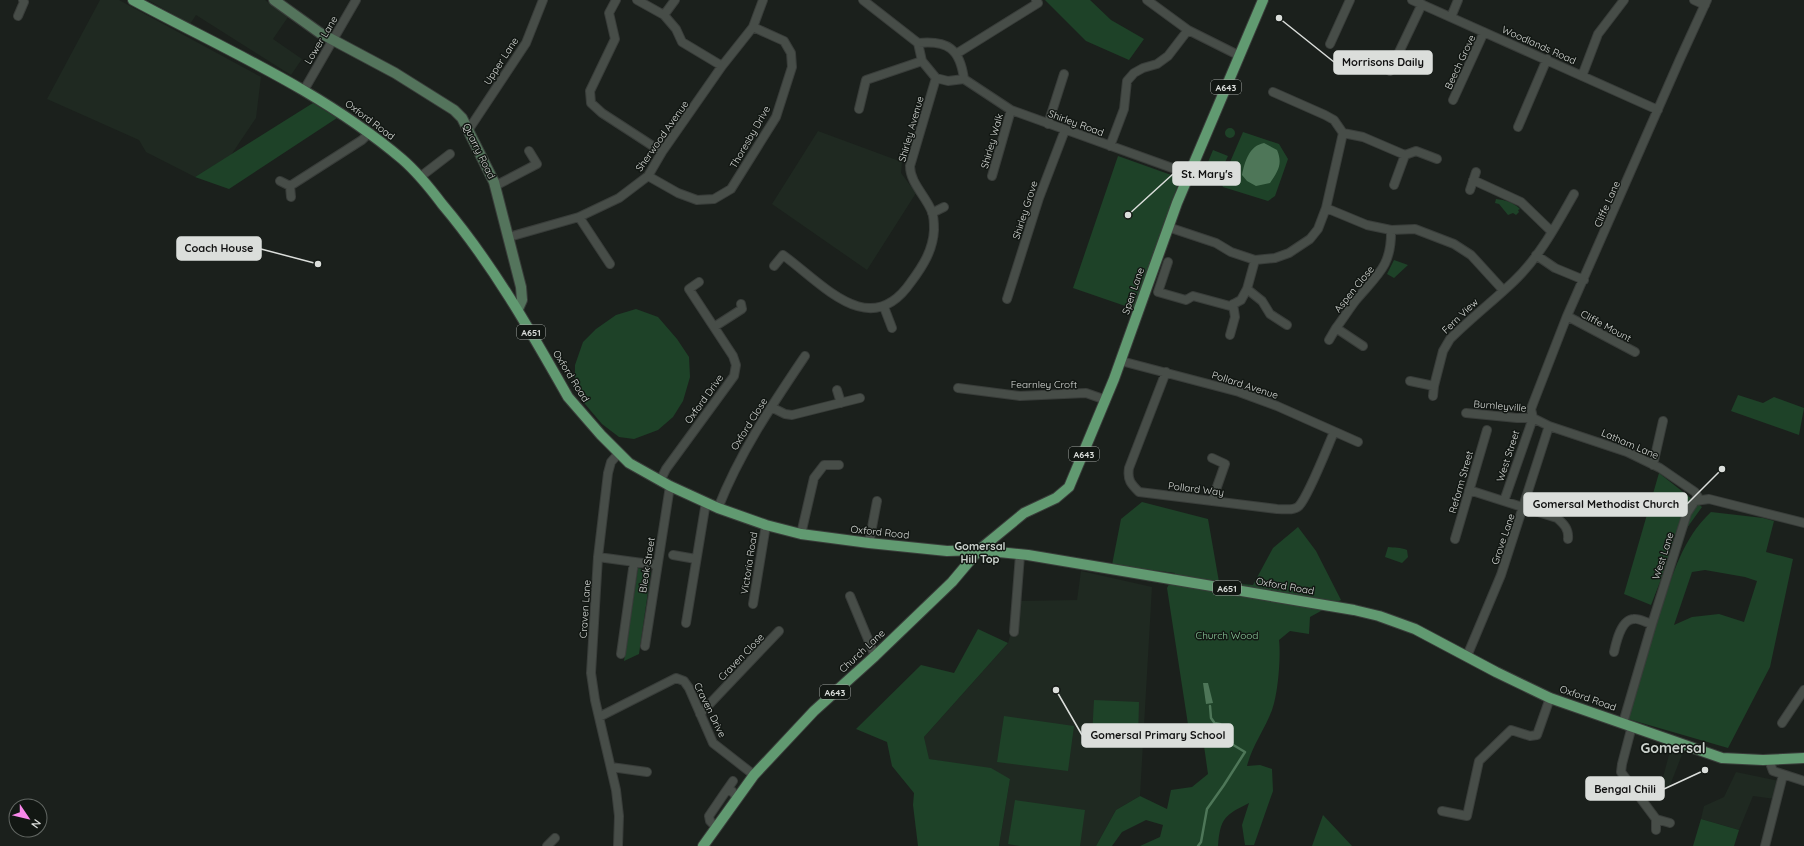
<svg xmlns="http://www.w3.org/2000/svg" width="1804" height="846" viewBox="0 0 1804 846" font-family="Quicksand,sans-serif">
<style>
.built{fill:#1f2921}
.green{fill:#1e4228;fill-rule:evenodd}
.water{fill:#4e7658}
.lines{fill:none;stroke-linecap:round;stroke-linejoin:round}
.stream{stroke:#4e7658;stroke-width:2.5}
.street-casing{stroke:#393d3a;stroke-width:10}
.secondary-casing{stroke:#393d3a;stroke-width:12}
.primary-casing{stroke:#393d3a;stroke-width:12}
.street{stroke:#474d48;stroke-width:8}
.secondary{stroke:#54745c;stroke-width:10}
.primary{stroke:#619a71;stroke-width:10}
.labels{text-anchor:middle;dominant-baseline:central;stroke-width:3;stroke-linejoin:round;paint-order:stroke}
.shield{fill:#121713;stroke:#9fa29f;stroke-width:1}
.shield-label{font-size:9px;font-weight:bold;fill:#dbdedb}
.street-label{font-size:10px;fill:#dbdedb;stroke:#121713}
.park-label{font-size:10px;fill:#8fd09f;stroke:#121713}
.neighbourhood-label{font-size:11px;font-weight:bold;fill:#cbd2cd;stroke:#121713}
.district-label{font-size:14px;font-weight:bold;fill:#cbd2cd;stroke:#121713}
.leader{fill:none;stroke:#dbdedb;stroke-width:1.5}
.callout-dot{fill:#dbdedb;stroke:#121713;stroke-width:1.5}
.callout{fill:#dbdedb;stroke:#dbdedb;stroke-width:1.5}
.callout-label{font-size:11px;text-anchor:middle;font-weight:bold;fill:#111}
</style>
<rect width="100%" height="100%" fill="#1b201c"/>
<path class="built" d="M100,0h19l142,77 -5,41 -25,37 -36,22 -49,-25 -7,-12 -92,-41z
M148,0h117l23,17 -15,22 29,20 -11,16 -95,-60 -6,9z
M818,131l84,31 -1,11 15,20 -49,77 -95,-66z
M1081,571l71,16 -12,209 -24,14 -20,36h-97l11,-67 -53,-15 -29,-5 -4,-22 84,-94 12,-42 57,-1z
M1671,747l12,5 -14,36 -8,-3z
M1736,772l43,9 -4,18 -22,-3 -14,34 -38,-11 3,-13 20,-9z"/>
<path class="green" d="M1045,0h45l21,20 33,19 -15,21 -43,-19z
M313,103l24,15 -108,71 -34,-12z
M1225 133a5 5 0 1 1 10 0a5 5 0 1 1-10 0Z
M1243,132l36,12 9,15 -13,37 -7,5 -45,-14 -2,-4z
M1213,150l15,6 -8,17 -14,-6z
M1118,156l56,20 4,9 -44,124 -61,-21z
M1496,199c9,1 17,3 24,10l-2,1 1,2 -3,3 -3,-2 -5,2 -9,-11 -4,-1z
M1394,260l14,5 -14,13 -7,-4z
M636,309l22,8 19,22 12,18 1,20 -7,24 -10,16 -15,13 -24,9 -15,-2 -17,-13 -17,-20 -10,-21v-18l8,-23 13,-13 20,-14z
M1738,395l25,8 11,-6 30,11 -5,27 -68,-24z
M1659,473l43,34 -28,39 -23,59 -27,-11z
M1142,502l66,17 11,63 34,3 20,-37 25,-21 18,24 25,49 -31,17 -1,17 -19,-3 -11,9c2,17 -1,54 -7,70 -7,19 -20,36 -25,56l13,-1 12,4 1,22 -19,54h-9l-3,-20 7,-22c-24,12 -29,15 -31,43h-78l20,-9 3,-12 -17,-5 -24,12 -10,14h-16l20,-36 24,-14 27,13 4,-19 21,-3 16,-13 -4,-28 -15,-15 -22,-143 8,-15 -63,-8 9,-46z
M1711,512l52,6 11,3 -8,31 27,7 -23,108 -42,81 -100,-29c9,-37 20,-72 32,-108 13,-36 22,-72 51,-99zM1705,570l40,7 12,4 -13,41 -25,-8 -27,3 -18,8 18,-53z
M1388,547c7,1 12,0 19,3l1,7 -6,6 -17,-6z
M638,568l13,3 -12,83 -15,7z
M978,629l30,14 -84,94 5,22 62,9 19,11 -11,67h-81l-5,-41 1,-12 -22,-27 -5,-24 -31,-13 65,-64 33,8z
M1094,700l45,2 -1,37 -46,-2z
M1004,716l70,10 -6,45 -71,-9z
M1015,800l70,10 -5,36h-60l-12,-2z
M1323,815l29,31h-40z
M1701,819l38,11 -5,16h-41z"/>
<path class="water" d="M1264,143l13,7c6,14 1,21 -7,33l-14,3 -9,-5 -5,-6c3,-14 7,-29 22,-32z
M1203,683h5l5,20 -7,1z
M1216,722l5,1 4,7 -8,5 -6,-9z"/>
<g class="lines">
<path class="stream" d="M1210,706l1,12 5,7
M1198,846l3,-4 6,-33 17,-24 21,-33 -15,-9 -10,-12"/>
<defs>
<path id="street" d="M616,0l-7,13 6,26 -25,52 1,12 11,10 60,39
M637,0l27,15 12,14 6,13 40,24
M863,0l55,43 4,18 14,17 12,3 16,-2 47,31 178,64
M1147,0l41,30 52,26
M1412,0l246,110
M1694,0l11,5
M664,15l11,-15
M18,16l6,-14 -1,-2
M1451,17l7,-17
M918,43c30,-3 42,6 46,36
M1330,44l20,-44
M956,54l82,-51 -2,-3
M1390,71l32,-67
M1582,76l16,-42 26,-34
M304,90l52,-90
M1453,100l31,-68
M859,109l7,-29 56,-19
M1048,124l16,-50
M1518,127l29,-68
M469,129l57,-86 17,-43
M1343,133l20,4 42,18 11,-4 21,8
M1110,146l14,-37 3,-28 7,-8 9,-5 14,-4 11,-8 20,-26
M648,176l30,17 19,7 17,-1 17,-10 45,-72 16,-50 -1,-14 -7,-12 -31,-14
M992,176l19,-66
M420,177l30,-23
M1473,180l48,22 30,29
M280,181l10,5
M1394,185l11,-30
M495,186l42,-22 -8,-13
M1470,190l6,-18
M291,197l-1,-11 72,-46 7,-7
M1326,208l41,17 24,5 24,-1 39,15 17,11 32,35
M932,213l12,-6
M579,217l31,47
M1168,227l48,16 15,9 24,8 20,-2 14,-5 21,-14 8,-10 8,-21 17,-75 -9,-13 -9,-5 -52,-23
M509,237l70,-20 40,-19 29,-22 14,-24 60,-86 31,-39 10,-27
M1536,255l19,13 29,12
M1255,260l-8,29 15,12 8,13 17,11
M1168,262l-10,30 28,8 7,-4 37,10 11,-6 6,-11
M774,266l9,-11c40,29 87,87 128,27 12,-16 22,-32 23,-52 0,-5 0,-13 -2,-18 -6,-16 -22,-29 -22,-46l26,-88
M1007,299l32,-101 26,-68
M884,307l8,21
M1567,316l68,36
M714,327l28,-18 -1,-5
M1230,335l5,-18 -2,-13
M1329,340l7,-12
M1363,346l-27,-18c7,-9 13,-19 20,-28 21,-25 36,-34 35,-70
M1121,361l118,31 38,14 81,36
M1166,372l-37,96c-2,12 2,16 10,24l138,17c7,0 17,2 22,-3 10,-11 28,-58 35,-74
M1410,381l24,5 9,-35 7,-12c20,-20 43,-38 63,-57 26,-24 44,-58 61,-88
M958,388l62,8 66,-3 20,7
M837,390l4,13
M1433,396l1,-10
M771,407l14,7 7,1 68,-17
M1466,413l51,5h16
M1533,418l-2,-9 3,-8 33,-85 113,-257 27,-59
M1533,418l16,8 78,26 33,16 35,24 4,7
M1653,465l10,-44
M660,481l6,-12 68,-93 2,-11 -3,-9 -44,-67 10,-7
M1469,490l88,28c7,6 12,11 11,21
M1212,501l13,-37 -13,-6
M1504,501l29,-83
M718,508c22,-56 54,-103 87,-152
M801,534l13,-56 10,-13h15
M1455,539l32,-109
M869,543l8,-42
M673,555l23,4
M598,557l59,8
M850,596l25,60
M753,604l13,-79
M686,623l20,-121
M1014,632l6,-77
M645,646l25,-160
M1614,652c2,-9 7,-33 20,-33 5,-1 13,4 18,5
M621,654l13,-92
M1467,656l34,-81 48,-149
M700,714l79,-83
M599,717l77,-39 8,3 5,7 24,55 41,32
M1623,723l29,-99 35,-111 8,-12 14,-2 95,24
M1782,723l22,-33
M1632,726l-10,38 -1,8 35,47v11
M1769,760l4,11 31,10
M611,767l36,5
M726,791l7,-10
M1442,811l25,5 12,-55 32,-31 19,6 7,-1 13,-37
M1656,819l14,4
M716,827l-6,-6 -1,-5 17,-25h6l5,7
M547,846l8,-8
M618,846l1,-30 -3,-26 -21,-90 -4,-27 7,-116 10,-84 3,-11 7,-8
M1765,846l18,-71"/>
<path id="secondary" d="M274,0l46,33 75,40 59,37 8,8 32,64 27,105 1,13 -4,9"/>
<path id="primary" d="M133,0c91,49 189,91 269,159 15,13 28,29 40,45 50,59 88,126 126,193l33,38 28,28 41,23 48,22 48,17 35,9 68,9 78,8 32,-1 49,5 326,55 25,6 36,13 81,43 54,26 172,60 41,2 41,-2
M703,846l51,-71 60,-64 61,-55 77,-74 27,-32 45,-37 32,-15 13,-11 45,-108 63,-176 86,-203"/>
</defs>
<use href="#street" class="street-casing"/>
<use href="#secondary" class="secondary-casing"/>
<use href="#primary" class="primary-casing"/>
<use href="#street" class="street"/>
<use href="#secondary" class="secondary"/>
<use href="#primary" class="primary"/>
</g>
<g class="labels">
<g class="shield">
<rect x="1211" y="80" width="30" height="14" rx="3"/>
<rect x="517" y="325" width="28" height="14" rx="3"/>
<rect x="1069" y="447" width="30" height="14" rx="3"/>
<rect x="1213" y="581" width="28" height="14" rx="3"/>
<rect x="820" y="685" width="30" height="14" rx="3"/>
</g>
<g class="shield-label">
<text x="1226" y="87">A643</text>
<text x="531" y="332">A651</text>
<text x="1084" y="454">A643</text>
<text x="1227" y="588">A651</text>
<text x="835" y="692">A643</text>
</g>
<g class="street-label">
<text transform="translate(321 40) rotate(-59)">Lower Lane</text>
<text transform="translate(1539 45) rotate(24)">Woodlands Road</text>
<text transform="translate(501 61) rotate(-57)">Upper Lane</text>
<text transform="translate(1460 62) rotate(-65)">Beech Grove</text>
<text transform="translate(370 120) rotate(37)">Oxford Road</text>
<text transform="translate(1076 123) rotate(20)">Shirley Road</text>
<text transform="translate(911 129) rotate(-74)">Shirley Avenue</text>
<text transform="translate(662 136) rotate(-55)">Sherwood Avenue</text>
<text transform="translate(750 137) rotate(-60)">Thoresby Drive</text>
<text transform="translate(992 141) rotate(-74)">Shirley Walk</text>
<text transform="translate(479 151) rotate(64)">Quarry Road</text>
<text transform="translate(1607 204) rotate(-66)">Cliffe Lane</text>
<text transform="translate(1025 210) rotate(-72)">Shirley Grove</text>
<text transform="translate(1354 289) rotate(-51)">Aspen Close</text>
<text transform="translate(1133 291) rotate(-71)">Spen Lane</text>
<text transform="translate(1460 316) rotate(-44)">Fern View</text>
<text transform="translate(1606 326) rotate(28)">Cliffe Mount</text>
<text transform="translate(571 376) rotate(58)">Oxford Road</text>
<text x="1044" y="384">Fearnley Croft</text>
<text transform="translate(1245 385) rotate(18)">Pollard Avenue</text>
<text transform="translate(704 399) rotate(-54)">Oxford Drive</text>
<text transform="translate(1500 406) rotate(5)">Burnleyville</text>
<text transform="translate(749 424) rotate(-58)">Oxford Close</text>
<text transform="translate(1630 444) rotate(23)">Latham Lane</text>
<text transform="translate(1508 456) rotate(-72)">West Street</text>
<text transform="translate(1461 482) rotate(-74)">Reform Street</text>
<text transform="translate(1196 489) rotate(7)">Pollard Way</text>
<text transform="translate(880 532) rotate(6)">Oxford Road</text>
<text transform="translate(1503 539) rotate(-71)">Grove Lane</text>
<text transform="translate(1663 556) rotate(-72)">West Lane</text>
<text transform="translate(749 563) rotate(-81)">Victoria Road</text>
<text transform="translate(647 565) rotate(-81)">Bleak Street</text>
<text transform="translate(1285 586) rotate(10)">Oxford Road</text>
<text transform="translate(585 609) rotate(-86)">Craven Lane</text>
<text transform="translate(862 651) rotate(-43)">Church Lane</text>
<text transform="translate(741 657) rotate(-46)">Craven Close</text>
<text transform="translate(1588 698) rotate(19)">Oxford Road</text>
<text transform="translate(710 710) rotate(64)">Craven Drive</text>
</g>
<g class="park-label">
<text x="1227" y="635">Church Wood</text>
</g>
<g class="neighbourhood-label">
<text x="980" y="546">Gomersal<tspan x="980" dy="13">Hill Top</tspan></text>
</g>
<g class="district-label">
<text x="1673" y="748">Gomersal</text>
</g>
</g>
<path class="leader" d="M1279 18L1334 62M1128 215L1173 174M318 264L261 249M1722 469L1687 504M1056 690L1082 735M1705 770L1664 789"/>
<g class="callout-dot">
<circle cx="1279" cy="18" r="4"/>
<circle cx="1128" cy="215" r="4"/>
<circle cx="318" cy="264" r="4"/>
<circle cx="1722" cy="469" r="4"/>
<circle cx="1056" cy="690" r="4"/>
<circle cx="1705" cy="770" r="4"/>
</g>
<g class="callout">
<rect x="1334" y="51" width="98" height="23" rx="4"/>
<rect x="1173" y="162" width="67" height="23" rx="4"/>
<rect x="177" y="237" width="84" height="23" rx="4"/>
<rect x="1524" y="493" width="163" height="23" rx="4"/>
<rect x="1082" y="724" width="151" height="23" rx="4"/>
<rect x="1586" y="777" width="78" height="23" rx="4"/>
</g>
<g class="callout-label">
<text x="1383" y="66">Morrisons Daily</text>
<text x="1207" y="178">St. Mary's</text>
<text x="219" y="252">Coach House</text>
<text x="1606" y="508">Gomersal Methodist Church</text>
<text x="1158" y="739">Gomersal Primary School</text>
<text x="1625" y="793">Bengal Chili</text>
</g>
<g transform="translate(28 818) rotate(125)"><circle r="19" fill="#121713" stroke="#626763"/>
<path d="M0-3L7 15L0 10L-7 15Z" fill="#f888ea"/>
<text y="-6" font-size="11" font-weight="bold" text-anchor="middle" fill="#dbdedb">N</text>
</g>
</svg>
